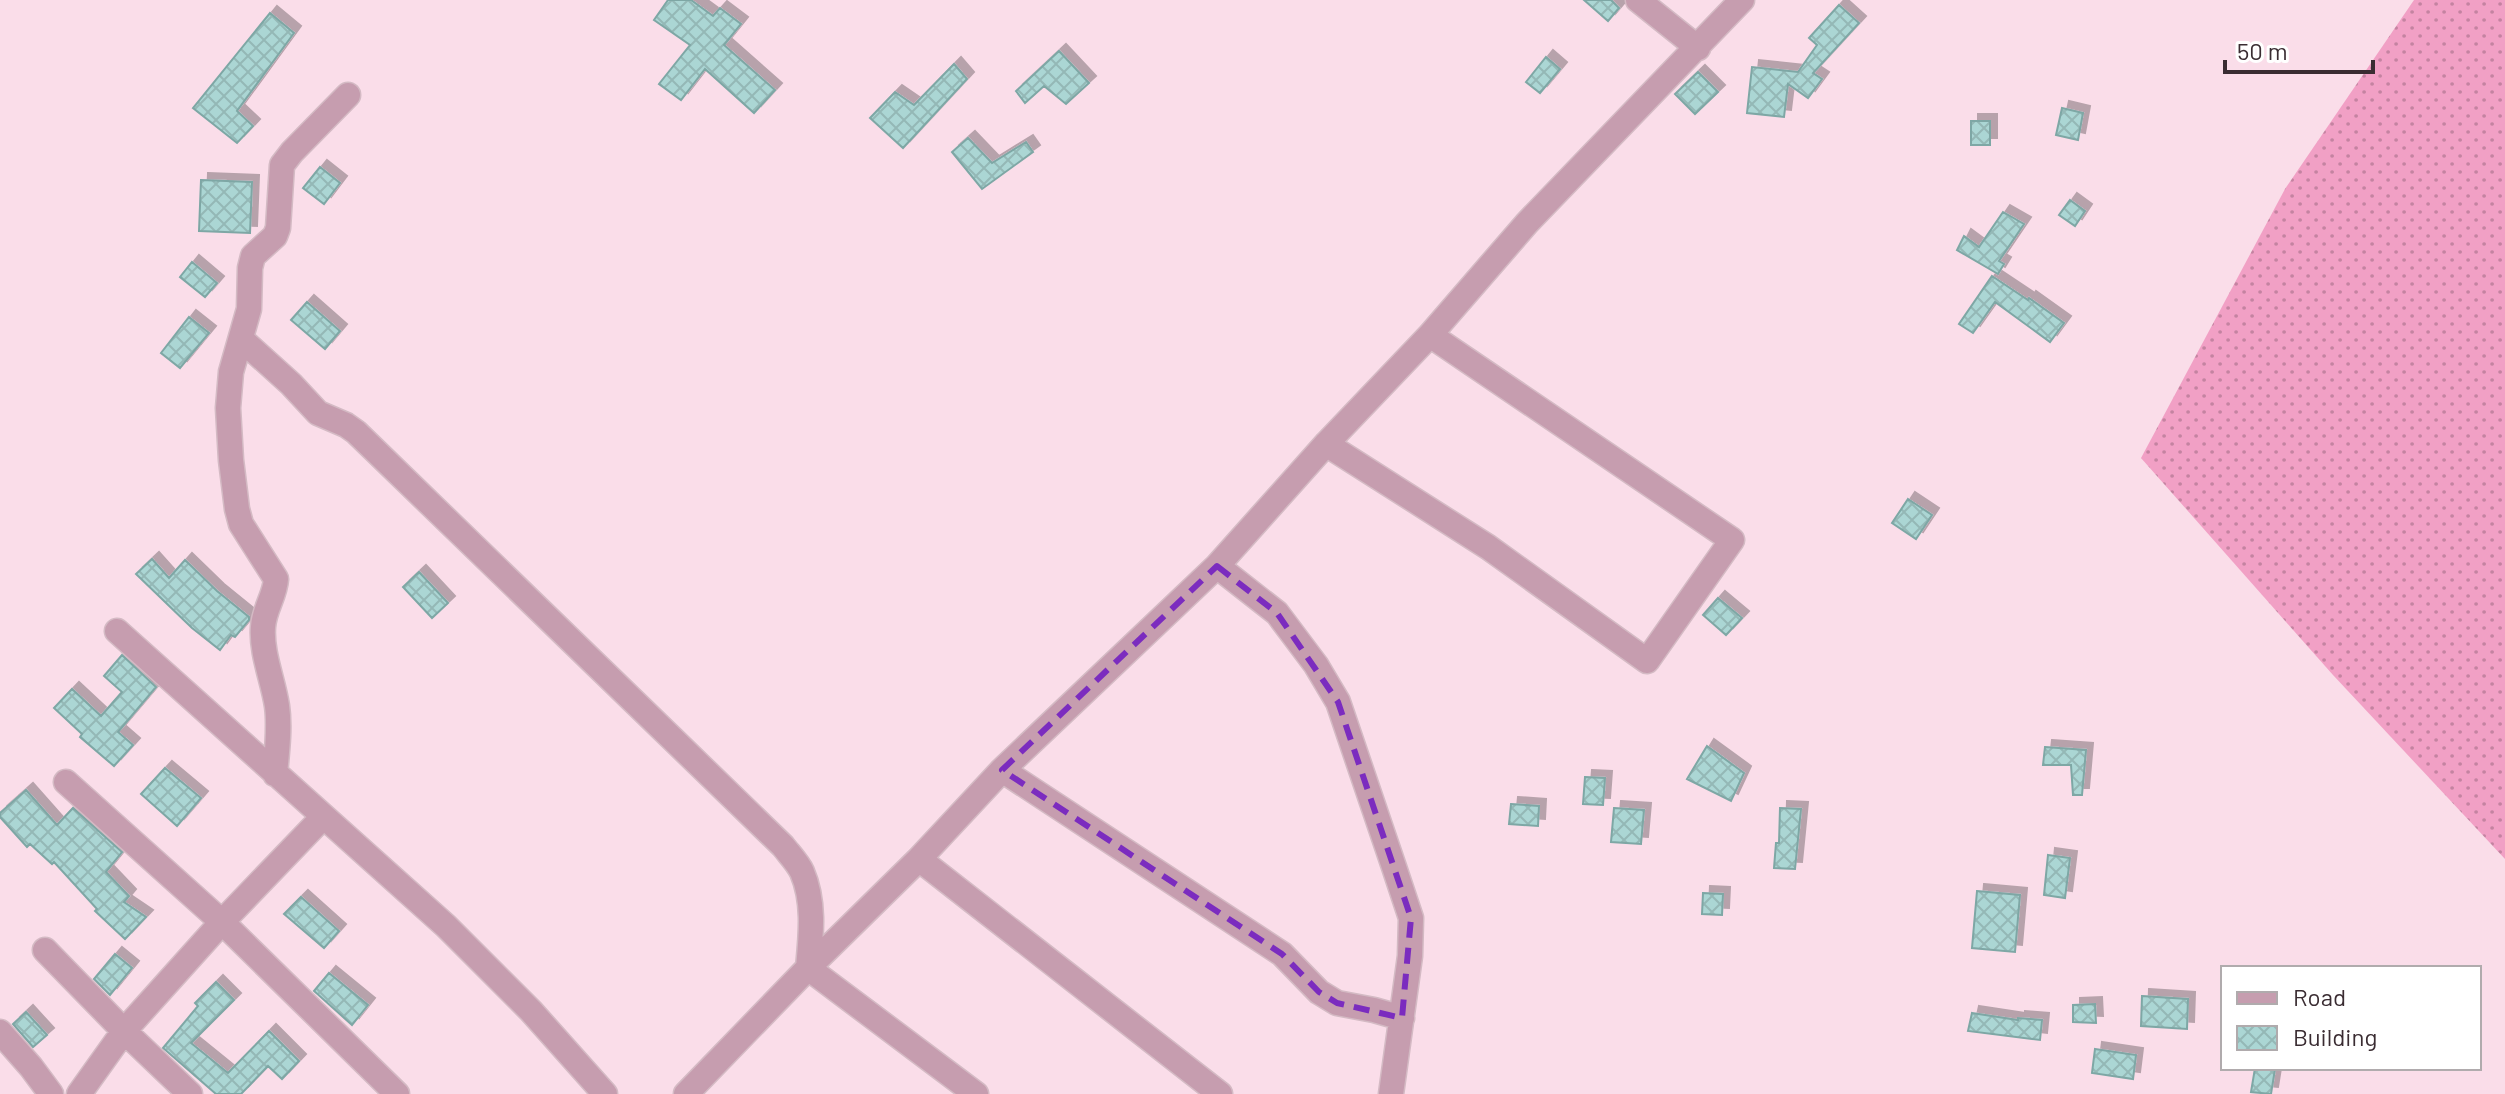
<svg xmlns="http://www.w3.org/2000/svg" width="2505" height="1094" viewBox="0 0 2505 1094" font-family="Barlow,sans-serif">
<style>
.grass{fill:url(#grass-dots)}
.building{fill:url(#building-cross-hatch);stroke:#7ea7a5;stroke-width:2;filter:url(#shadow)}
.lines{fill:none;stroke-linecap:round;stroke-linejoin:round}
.minor-casing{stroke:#d4bac4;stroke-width:27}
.minor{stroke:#c69daf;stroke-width:24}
.marked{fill:none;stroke:#7b2cbf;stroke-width:6;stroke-dasharray:16 10;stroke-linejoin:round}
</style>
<defs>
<pattern id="grass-dots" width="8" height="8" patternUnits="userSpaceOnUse" patternTransform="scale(2)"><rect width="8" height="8" fill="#f1a0c5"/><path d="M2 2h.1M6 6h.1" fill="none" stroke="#c483a1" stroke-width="1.8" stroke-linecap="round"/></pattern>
<pattern id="building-cross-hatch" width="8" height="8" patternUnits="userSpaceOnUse" patternTransform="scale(2)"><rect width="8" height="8" fill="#abd6d4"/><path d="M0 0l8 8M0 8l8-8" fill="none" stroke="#94b8b6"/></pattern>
<filter id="shadow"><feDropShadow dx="7" dy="-7" stdDeviation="0" flood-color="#0004"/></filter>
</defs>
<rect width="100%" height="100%" fill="#fadde9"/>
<path class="grass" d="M2414,0h91v859l-172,-184 -192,-217 144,-269z"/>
<path class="building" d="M668,0h23l22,16 7,-8 21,16 -17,21 51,45 -21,23 -49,-44 -24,31 -22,-16 31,-39 -36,-25z
M1584,0h27l8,8 -11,13z
M1839,5l20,18 -46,50 9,6 -14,19 -20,-14 -4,33 -37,-4 5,-46 46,5 19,-27 -8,-7z
M270,13l24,20 -57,78 16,15 -16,17 -44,-35z
M1059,51l30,32 -23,21 -22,-18 -19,17 -9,-12z
M1546,57l14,12 -20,24 -14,-11z
M954,64l13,15 -64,69 -33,-30 25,-26 19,13z
M1698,72l20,20 -23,22 -20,-20z
M2062,108l21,5 -5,27 -22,-5z
M1971,121h19v24h-19z
M968,138l24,25 34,-21 7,10 -51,37 -30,-37z
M320,167l20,16 -16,21 -21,-16z
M201,180l51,2 -2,51 -51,-2z
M2070,200l15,11 -10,15 -16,-11z
M2003,212l21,12 -25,37 5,3 -6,10 -41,-24 7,-14 15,11z
M192,262l25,21 -12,14 -25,-20z
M1992,276l36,24 1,-2 35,25 -14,19 -55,-40 -22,31 -14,-9z
M307,302l33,29 -15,18 -34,-29z
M189,317l20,16 -29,35 -19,-15z
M1908,499l24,16 -16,24 -24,-16z
M152,559l17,19 16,-18 32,31 32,26v3l-14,17 -4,-2 -11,15 -28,-22 -56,-54z
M419,572l29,31 -16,15 -29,-31z
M1718,598l24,20 -16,17 -23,-20z
M122,655l34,32 -38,45 15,13 -19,21 -34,-29 2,-3 -28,-26 18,-19 29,27 21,-24 -18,-16z
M1707,746l37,27 -13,28 -44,-22z
M2045,747l41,3 -4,45h-9l-2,-30h-28z
M165,768l36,30 -24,28 -36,-32z
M1585,777l20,1 -2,27 -20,-1z
M26,790l31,35 16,-17 49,44 -16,20 23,24 -5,6 22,15 -21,22 -30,-28 2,-2 -43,-47 -2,2 -22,-20 -3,3 -27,-30v-4z
M1511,804l28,2 -1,20 -29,-2z
M1614,808l30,2 -3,34 -30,-2z
M1780,808l21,1 -6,60 -21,-1 2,-25h3z
M2048,855l22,3 -5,40 -21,-3z
M1977,891l43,4 -5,57 -43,-4z
M1703,893l20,1 -1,21 -20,-1z
M301,897l38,34 -15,17 -40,-34z
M115,954l17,14 -22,27 -16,-16z
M329,973l39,32 -16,20 -38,-34z
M216,982l18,18 -43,43 37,30 41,-42 30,30 -17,18 -14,-13 -27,28h-25l-53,-46 35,-42 -3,-3z
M2142,996l46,3 -1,30 -46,-3z
M2095,1004l1,19 -23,-1v-17z
M26,1012l21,23 -14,12 -20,-23z
M1972,1013l46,7v-2l24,2 -2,20 -72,-9z
M2095,1049l41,6 -3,24 -41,-6z
M2255,1068l20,1 -4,25 -20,-2z"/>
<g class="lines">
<defs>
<path id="minor" d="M1638,0l60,48
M241,339l50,45 27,29 28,12 10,7 427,414c6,8 15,17 19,26 13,30 9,64 6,96l168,126
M1326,444l162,103 159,114 85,-121 -302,-205
M1217,566l60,47 39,52 22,37 56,165 17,51 -1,38 -19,138
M117,631l329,295 85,85 74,83
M1002,770l280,184 37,38 18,11 37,7 28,8
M275,774c2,-22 5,-47 2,-68 -4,-26 -16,-53 -14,-79 1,-18 12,-31 13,-48l-35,-55 -4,-15 -6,-49 -3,-52 3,-36 18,-63 1,-41 3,-12 22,-20 3,-8 4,-63 10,-13 56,-57
M66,782l156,140 175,172
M919,859l301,235
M45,950l79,81 66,63
M0,1032l31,35 20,27
M79,1094l45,-63 98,-109 101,-105
M686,1094l122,-126 111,-109 83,-89 215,-204 109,-122 104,-109 97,-112 215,-223"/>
</defs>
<use href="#minor" class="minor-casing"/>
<use href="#minor" class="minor"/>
</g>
<path class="marked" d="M1217,566l60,47 61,89 73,216 -9,100 -65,-15 -18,-11 -37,-38 -280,-184z"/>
<rect x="2221" y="966" width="260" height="104" fill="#ffffff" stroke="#b0abad" stroke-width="2"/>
<rect x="2237" y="992" width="40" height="12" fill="#c69daf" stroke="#b0abad" stroke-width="2"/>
<text x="2293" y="1006" font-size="24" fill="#3a2c32">Road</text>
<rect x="2237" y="1026" width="40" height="24" fill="url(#building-cross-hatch)" stroke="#b0abad" stroke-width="2"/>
<text x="2293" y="1046" font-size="24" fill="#3a2c32">Building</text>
<path d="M2225 60v12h148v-12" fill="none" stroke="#3a2c32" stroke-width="4"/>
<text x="2237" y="60" font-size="24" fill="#3a2c32" stroke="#ffffff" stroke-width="6" paint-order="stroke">50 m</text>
</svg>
